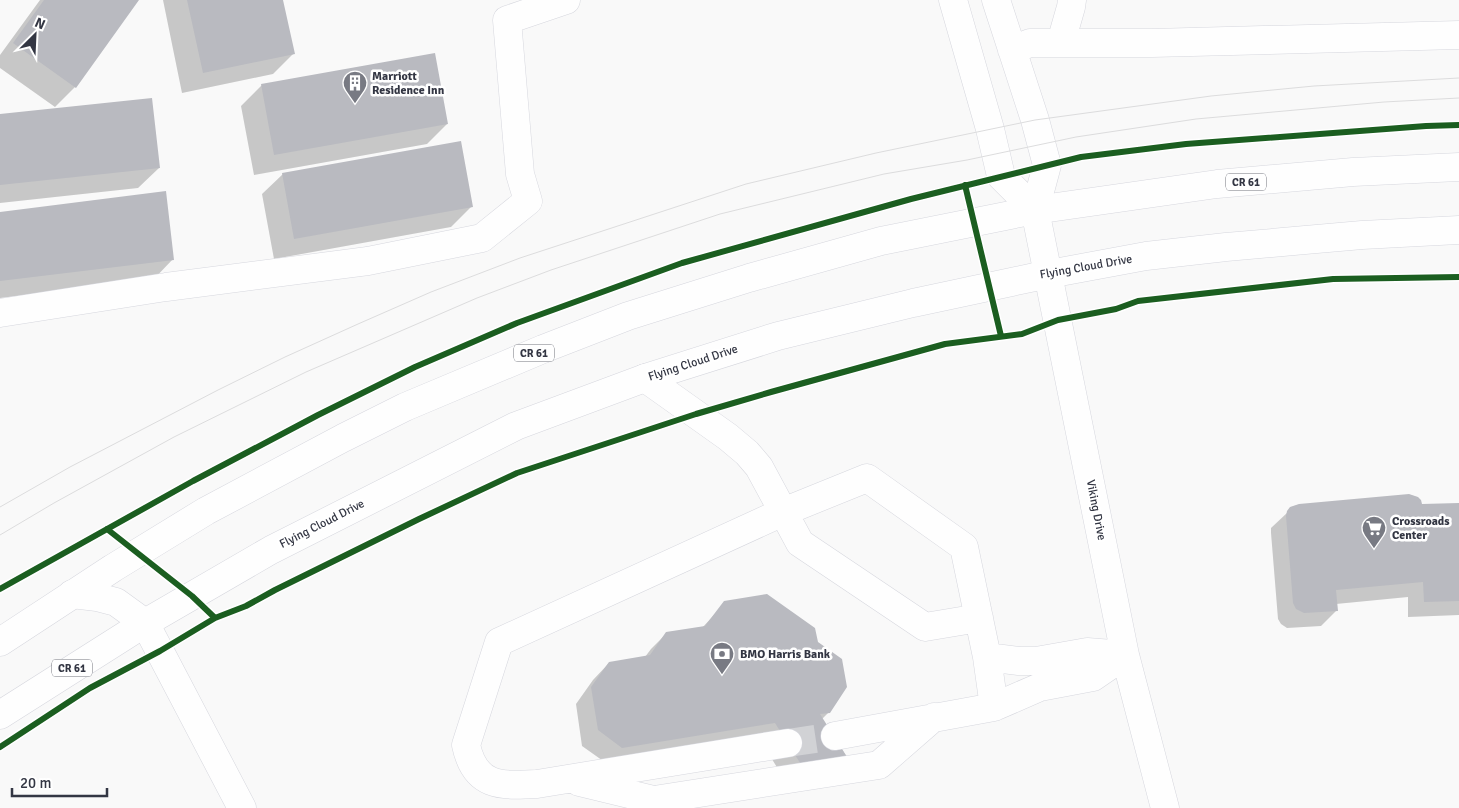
<svg xmlns="http://www.w3.org/2000/svg" width="1459" height="808" viewBox="0 0 1459 808" font-family="Signika,sans-serif">
<style>
.shadow{fill:#0003}
.building{fill:#b9bac0}
.lines{fill:none;stroke-linecap:round;stroke-linejoin:round}
.minor-tunnel{stroke:#d1d2d5;stroke-width:28;stroke-dasharray:28 14;stroke-linecap:butt}
.minor-casing{stroke:#d6d7de;stroke-width:29}
.major-casing{stroke:#d6d7de;stroke-width:29}
.highway-casing{stroke:#d6d7de;stroke-width:29}
.minor{stroke:#fefefe;stroke-width:28}
.major{stroke:#fefefe;stroke-width:28}
.highway{stroke:#fefefe;stroke-width:28}
.tram{stroke:#dcdcdd;stroke-width:1}
.cycleway-casing{stroke:#fff;stroke-width:9}
.cycleway{stroke:#1b5e20;stroke-width:6}
.labels{text-anchor:middle;dominant-baseline:central;stroke-width:5;stroke-linejoin:round;paint-order:stroke}
.shield{fill:#fff;stroke:#70727b;stroke-width:1}
.shield-label{font-size:11px;font-weight:bold;fill:#333643}
.poi-label{font-size:12px;font-weight:bold;fill:#333643;stroke:#fff;text-anchor:start}
.street-label{font-size:12px;fill:#333643;stroke:#fff}
</style>
<rect width="100%" height="100%" fill="#f9f9f9"/>
<path class="shadow" d="M40,0h98l-63,87 -20,20 -55,-39v-13z
M163,0h119l11,54 -20,20 -91,19z
M262,85l185,39 -20,20 -173,31 -13,-69z
M0,115l159,53 -21,20 -138,15z
M283,174l189,32 -21,21 -177,32 -12,-65z
M0,213l173,46 -20,21 -153,18z
M1459,504v111l-51,2v-20l-72,7 1,6 -16,16 -34,2 -6,-4 -3,-5 -7,-86v-5l17,-16z
M725,603l92,39 12,70 -7,7 26,40 -62,23 -27,-44 -153,25 -24,-17 -6,-42 17,-24 16,-17 36,-6 6,-8 16,-16 35,-5z"/>
<path class="building" d="M44,0h95l-63,88 -63,-45z
M187,0h96l12,54 -92,19z
M435,53l13,71 -174,31 -13,-71z
M152,98l8,70 -160,17v-71z
M461,141l12,66 -179,32 -12,-66z
M166,191l8,69 -174,21v-69z
M1409,494l9,3 3,3 1,4 37,-1v98l-35,1 -1,-20 -87,8 2,21 -34,2 -8,-4 -3,-6 -7,-87 1,-5 3,-4 9,-3z
M767,594l48,34 3,14 24,17 5,28 -17,26 -10,1 29,46 -47,6 -27,-43 -153,25 -24,-18 -7,-43 18,-25 41,-7 16,-23 39,-6 19,-25z"/>
<g class="lines">
<path class="minor-tunnel" d="M788,743l47,-7"/>
<defs>
<path id="minor" d="M953,0l37,129 11,47 34,34
M996,0l39,120 12,45 -12,45 90,445 40,153
M1061,42l10,-35 1,-7
M1012,50l18,-7h122l307,-8
M0,313l166,-26 202,-26 114,-23 46,-37 -8,-27 -13,-154 59,-20
M645,378l83,59 19,16 12,14 41,76 125,84 54,-9
M987,657l32,4h17l51,-9 38,3
M835,736l159,-29 46,-20 53,-10 32,-22
M788,743l-251,41c-37,2 -62,3 -71,-39l33,-103 284,-130 84,-34 97,69 23,110 7,50
M579,782l75,18 225,-35 55,-48"/>
<path id="major" d="M0,642l113,-74 93,-57 137,-73 62,-31 138,-58 85,-33 121,-38 132,-37 154,-31 182,-26 136,-12 106,-5
M0,715l145,-92 126,-73 245,-124 129,-48 133,-42 135,-33 136,-29 97,-18 80,-9 136,-12 97,-5"/>
<path id="highway" d="M72,594l25,3 19,5 29,21 97,185"/>
</defs>
<use href="#minor" class="minor-casing"/>
<use href="#major" class="major-casing"/>
<use href="#highway" class="highway-casing"/>
<use href="#minor" class="minor"/>
<use href="#major" class="major"/>
<use href="#highway" class="highway"/>
<path class="tram" d="M0,507l70,-40 148,-77 67,-33 73,-33 73,-32 89,-34 226,-74 130,-31 159,-33 176,-24 103,-10 145,-8
M0,535l54,-32 120,-66 132,-65 171,-74 74,-28 169,-56 164,-40 83,-14 109,-23 120,-18 188,-17 75,-4"/>
<defs>
<path id="cycleway" d="M965,185l36,151
M107,529l85,67 23,22
M0,589l193,-108 125,-66 97,-48 102,-44 165,-60 229,-64 170,-42 105,-13 240,-18 33,-1
M0,747l90,-59 70,-37 55,-33 31,-12 29,-16 144,-71 98,-46 179,-59 75,-22 174,-48 77,-10 36,-14 58,-11 22,-8 195,-22 126,-2"/>
</defs>
<use href="#cycleway" class="cycleway-casing"/>
<use href="#cycleway" class="cycleway"/>
</g>
<defs>
<symbol id="building-pin" viewBox="-11 -11 22 30"><path d="M0 17L-7.5 6A9.5 9.5 0 1 1 7.5 6Z" fill="#787a83" stroke="#fff"/><path d="M-4-6H4V6H1V3H-1V6H-4ZM-2.5-4.3h1.7v1.8h-1.7ZM.8-4.3h1.7v1.8H.8ZM-2.5-1h1.7V.8h-1.7ZM.8-1h1.7V.8H.8Z" fill="#fff"/></symbol>
<symbol id="supermarket-pin" viewBox="-11 -11 22 30"><path d="M0 17L-7.5 6A9.5 9.5 0 1 1 7.5 6Z" fill="#787a83" stroke="#fff"/><path d="M-6-5.5h2.5l.6 2H6L4.5 2H-2.5L-4.4-4H-6ZM-1.5 3.2a1.3 1.3 0 1 0 .1 0ZM3 3.2a1.3 1.3 0 1 0 .1 0Z" fill="#fff"/></symbol>
<symbol id="bank-pin" viewBox="-11 -11 22 30"><path d="M0 17L-7.5 6A9.5 9.5 0 1 1 7.5 6Z" fill="#787a83" stroke="#fff"/><path d="M-6-4H6V4H-6ZM0-2.3a2.3 2.3 0 1 0 0 4.6a2.3 2.3 0 1 0 0-4.6Z" fill="#fff"/></symbol>
</defs>
<g fill-rule="evenodd">
<use href="#building-pin" x="341" y="69" width="28" height="38"/>
<use href="#supermarket-pin" x="1360" y="514" width="28" height="38"/>
<use href="#bank-pin" x="708" y="640" width="28" height="38"/>
</g>
<g class="labels">
<g class="shield">
<rect x="1226" y="173.5" width="40" height="17" rx="4"/>
<rect x="514" y="344.5" width="40" height="17" rx="4"/>
<rect x="52" y="659.5" width="40" height="17" rx="4"/>
</g>
<g class="shield-label">
<text x="1246" y="182">CR 61</text>
<text x="534" y="353">CR 61</text>
<text x="72" y="668">CR 61</text>
</g>
<g class="poi-label">
<text x="372" y="76">Marriott<tspan x="372" dy="14">Residence Inn</tspan></text>
<text x="1392" y="521">Crossroads<tspan x="1392" dy="14">Center</tspan></text>
<text x="740" y="654">BMO Harris Bank</text>
</g>
<g class="street-label">
<text transform="translate(1086 267) rotate(-10)">Flying Cloud Drive</text>
<text transform="translate(693 363) rotate(-18)">Flying Cloud Drive</text>
<text transform="translate(1096 510) rotate(79)">Viking Drive</text>
<text transform="translate(322 524) rotate(-27)">Flying Cloud Drive</text>
</g>
</g>
<g transform="translate(35 35) rotate(24)" stroke="#ffffff" stroke-width="4" paint-order="stroke">
<path d="M0-4L9 19L0 12L-9 19Z" fill="#333643"/>
<text y="-8" font-size="14" font-weight="bold" text-anchor="middle" fill="#333643">N</text>
</g>
<path d="M12 788v8h95v-8" fill="none" stroke="#333643" stroke-width="2.5"/>
<text x="20" y="788" font-size="15" fill="#333643" stroke="#ffffff" stroke-width="4" paint-order="stroke">20 m</text>
</svg>
